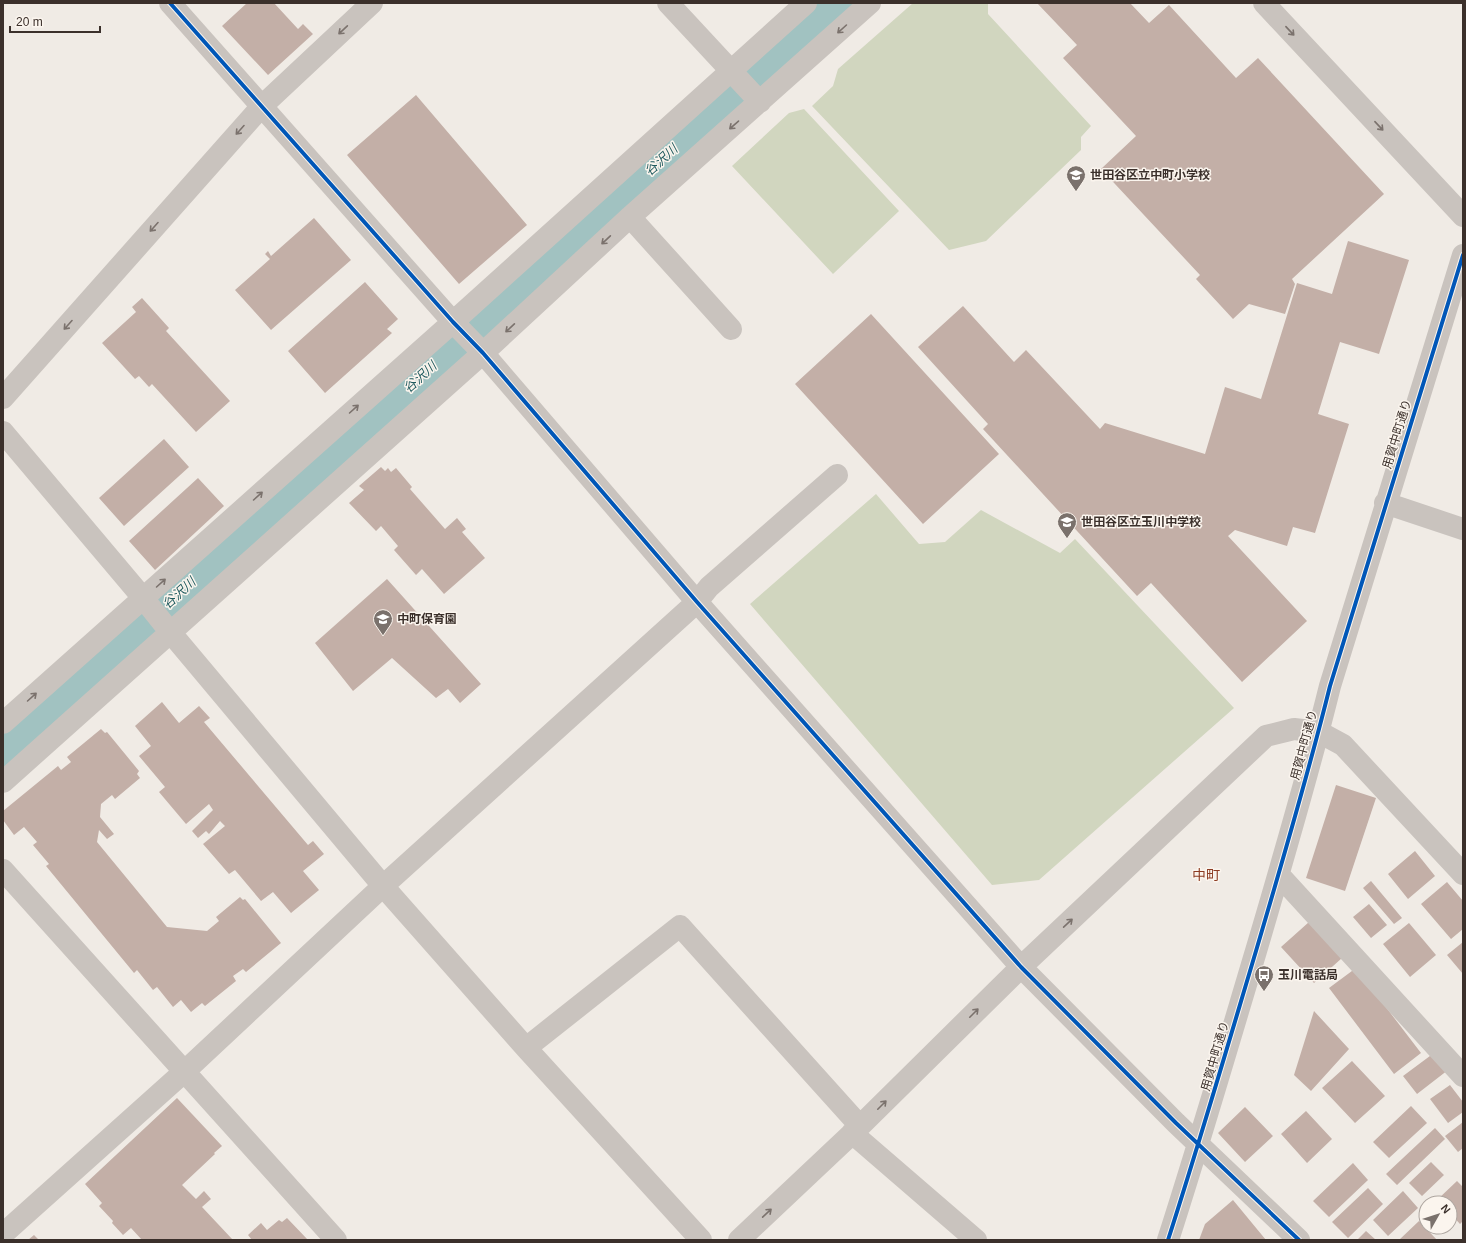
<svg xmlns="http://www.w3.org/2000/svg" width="1466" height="1243" viewBox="0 0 1466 1243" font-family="Arial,'Noto Sans JP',sans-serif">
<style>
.green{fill:#d1d6bf}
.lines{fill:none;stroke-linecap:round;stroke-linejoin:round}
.river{stroke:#a1c2c1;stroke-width:54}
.building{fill:#c3afa7}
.minor{stroke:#c9c3be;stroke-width:22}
.cycleway-casing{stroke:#fbf5ee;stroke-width:6}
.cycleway{stroke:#0057b8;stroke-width:4}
.oneway{stroke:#7b726d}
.labels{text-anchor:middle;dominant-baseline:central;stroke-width:3;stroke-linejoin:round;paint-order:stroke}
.poi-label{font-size:12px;font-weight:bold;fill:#3b302b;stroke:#fbf5ee;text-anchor:start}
.street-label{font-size:12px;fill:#3b302b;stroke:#fbf5ee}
.water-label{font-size:13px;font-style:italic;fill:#1f5a5e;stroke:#fbf5ee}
.quarter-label{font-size:14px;fill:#8c3b22;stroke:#fbf5ee}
</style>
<rect width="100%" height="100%" fill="#f0ebe5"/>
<path class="green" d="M913,3h75v11l103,112 -10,11v13l-95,91 -37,9 -137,-144 21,-20 5,-17z
M804,109l95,102 -66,63 -101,-108 57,-53z
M876,494l43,50 26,-2 36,-32 79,43 15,-14 159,169 -195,172 -47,5 -242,-281z"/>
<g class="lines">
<path class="river" d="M3,750l834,-747"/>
</g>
<path class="building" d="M247,3h27l24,26 5,-5 10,10 -45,41 -46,-49z
M1037,3h93l19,20 20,-18 67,73 22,-20 126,136 -92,85 3,5 -10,30 -36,-10 -16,15 -37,-40 4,-4 -99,-106 35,-33 -73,-78 14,-13z
M416,95l111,130 -68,59 -112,-129z
M314,218l37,42 -80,70 -36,-40 35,-31 -5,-5 3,-3 3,5z
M1348,241l61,19 -30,94 -39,-12 -22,72 31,10 -34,109 -22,-6 -6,19 -52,-16 -7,6 79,85 -65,61 -91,-99 -14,13 -154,-167 5,-5 -70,-77 45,-41 51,56 12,-12 74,79 5,-6 100,31 20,-67 36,12 36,-116 35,11z
M365,282l33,37 -11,10 5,4 -67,60 -37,-42z
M142,298l27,30 -3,3 64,70 -34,31 -44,-48 -3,3 -10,-11 -4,3 -33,-36 34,-31 -4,-5z
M871,314l128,140 -76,70 -128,-140z
M164,439l25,28 -65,59 -25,-28z
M381,467l4,4 3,-3 3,4 5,-4 16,19 -2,2 35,40 12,-11 9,11 -4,3 23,26 -41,36 -22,-25 -6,6 -22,-25 4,-4 -17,-20 -5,5 -27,-28 15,-13 -5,-4z
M198,478l26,28 -69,64 -26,-29z
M387,579l94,105 -21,19 -12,-14 -12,9 -44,-40 -39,33 -38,-48z
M162,702l17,21 20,-17 11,12 -6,4 104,123 5,-4 11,13 -21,17 16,19 -28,23 -18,-21 -12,9 -26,-31 -6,4 -26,-30 22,-18 -5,-5 -11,13 -3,-3 -8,7 -6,-7 21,-21 -4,-6 -23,20 -27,-32 6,-5 -26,-31 12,-10 -16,-20z
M101,729l4,4 2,-1 32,39 -2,3 3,4 -25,21 -3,-4 -11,9 -1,13 14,17 -7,5 -8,-9 -2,12 70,85 40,4 12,-10 -3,-4 24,-20 3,3 2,-1 36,44 -35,29 -3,-3 -10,7 3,5 -31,25 -3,-3 -11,9 -10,-12 -8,7 -16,-20 -4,3 -16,-20 -3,3 -88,-107 3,-2 -16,-19 4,-3 -13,-15 -10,8 -11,-15v-9l55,-45 3,4 10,-8 -4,-5z
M1336,785l40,13 -31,93 -39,-13z
M1415,851l20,25 -27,23 -20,-25z
M1371,881l31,37 -8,6 -31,-36z
M1447,882l16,19v28l-12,10 -30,-35z
M1369,904l18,21 -16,13 -18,-21z
M1309,922l33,36 -28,25 -33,-36z
M1409,923l27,32 -26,22 -27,-33z
M1463,942v32l-16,-19z
M1356,968l65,85 -27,21 -65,-86z
M1314,1011l35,38 -38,42 -17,-16z
M1434,1053l14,17 -31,24 -14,-18z
M1352,1061l33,35 -30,27 -33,-35z
M1450,1085l13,17v10l-15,11 -18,-24z
M177,1098l45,48 -8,7 1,1 -33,31 14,14 8,-8 7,8 -9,8 31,33h-91l-11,-12 -8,7 -11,-12 1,-2 -14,-15 3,-3 -17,-19z
M1411,1106l16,17 -38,35 -16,-16z
M1245,1107l28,29 -28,26 -27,-29z
M1306,1111l26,28 -25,24 -26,-29z
M1463,1122v26l-5,4 -13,-16z
M1435,1128l10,11 -48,46 -11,-11z
M1431,1162l13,13 -22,21 -13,-13z
M1353,1163l15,17 -39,37 -16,-16z
M1457,1181l6,6v34l-3,3 -10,-11v-10h-10l-3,-3z
M1368,1188l15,16 -35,34 -16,-16z
M1403,1191l15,17 -30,28 -15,-16z
M1233,1200l33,40h-67l6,-16z
M287,1218l21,22h-56l-4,-5 13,-12 6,7 12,-10 3,2z
M1419,1221l18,19h-38z
M1366,1231l10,9h-19z
M34,1235l5,5h-11z"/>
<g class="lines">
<path class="minor" d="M170,3l283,319 30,31 214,249 324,365 155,156 123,117
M668,3l92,99
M1264,3l199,213
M630,217l101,112
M3,398l259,-292 110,-103
M3,432l140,166 28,35 212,253 143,162 175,192
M1385,503l78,26
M3,723l450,-401 353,-319
M3,782l480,-429 147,-136 240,-214
M3,870l333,370
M1279,875l184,201
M526,1048l154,-122 180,200
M852,1133l124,107
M3,1234l182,-163 198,-185 314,-284 12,-15 128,-112
M739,1240l121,-114 161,-159 245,-231 28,-7 25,3 24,13 120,129
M1168,1240c31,-96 59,-192 88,-289 26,-88 52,-176 74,-265l133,-431"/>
<defs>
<path id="cycleway" d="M170,3l283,319 30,31 214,249 324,365 155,156 123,117
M1168,1240c31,-96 59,-192 88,-289 26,-88 52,-176 74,-265l133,-431"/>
</defs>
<use href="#cycleway" class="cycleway-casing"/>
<use href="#cycleway" class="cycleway"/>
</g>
<defs><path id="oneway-shaft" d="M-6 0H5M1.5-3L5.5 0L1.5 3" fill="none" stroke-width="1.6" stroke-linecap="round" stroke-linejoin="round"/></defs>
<g class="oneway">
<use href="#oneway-shaft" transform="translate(842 29) rotate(138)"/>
<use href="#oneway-shaft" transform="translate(343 30) rotate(137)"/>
<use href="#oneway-shaft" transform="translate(1290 31) rotate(47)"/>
<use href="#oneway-shaft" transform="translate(734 125) rotate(139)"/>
<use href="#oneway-shaft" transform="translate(1379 126) rotate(47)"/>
<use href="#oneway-shaft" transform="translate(240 130) rotate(132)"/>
<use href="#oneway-shaft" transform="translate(154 227) rotate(132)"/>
<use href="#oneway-shaft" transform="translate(606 240) rotate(137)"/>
<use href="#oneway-shaft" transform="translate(68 325) rotate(132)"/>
<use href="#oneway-shaft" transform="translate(510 328) rotate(137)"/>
<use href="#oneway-shaft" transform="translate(354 409) rotate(-42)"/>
<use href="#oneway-shaft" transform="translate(258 496) rotate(-42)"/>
<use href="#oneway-shaft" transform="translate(161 583) rotate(-42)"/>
<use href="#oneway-shaft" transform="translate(32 697) rotate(-42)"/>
<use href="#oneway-shaft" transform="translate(1068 923) rotate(-43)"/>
<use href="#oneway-shaft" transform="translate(974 1013) rotate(-45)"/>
<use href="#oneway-shaft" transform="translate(882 1105) rotate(-45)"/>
<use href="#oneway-shaft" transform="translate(767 1213) rotate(-43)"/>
</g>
<defs>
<symbol id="school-pin" viewBox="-11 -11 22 30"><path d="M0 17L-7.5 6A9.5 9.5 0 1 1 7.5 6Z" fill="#7a716c" stroke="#fbf5ee"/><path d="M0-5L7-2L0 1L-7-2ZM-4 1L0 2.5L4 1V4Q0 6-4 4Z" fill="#fff"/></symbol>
<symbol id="bus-pin" viewBox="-11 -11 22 30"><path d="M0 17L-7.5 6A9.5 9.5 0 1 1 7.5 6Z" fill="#7a716c" stroke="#fbf5ee"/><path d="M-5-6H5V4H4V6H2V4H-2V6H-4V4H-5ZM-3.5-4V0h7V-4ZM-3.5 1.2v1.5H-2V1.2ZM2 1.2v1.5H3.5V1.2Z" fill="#fff"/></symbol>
</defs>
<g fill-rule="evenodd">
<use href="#school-pin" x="1065" y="164" width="22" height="30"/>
<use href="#school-pin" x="1056" y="511" width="22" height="30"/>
<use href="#school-pin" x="372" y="608" width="22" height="30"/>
<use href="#bus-pin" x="1253" y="964" width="22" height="30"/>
</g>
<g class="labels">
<g class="poi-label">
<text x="1090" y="175">世田谷区立中町小学校</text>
<text x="1081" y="522">世田谷区立玉川中学校</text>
<text x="397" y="619">中町保育園</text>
<text x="1278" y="975">玉川電話局</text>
</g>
<g class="street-label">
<text transform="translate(1397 434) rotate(-73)">用賀中町通り</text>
<text transform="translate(1304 745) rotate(-75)">用賀中町通り</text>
<text transform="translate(1215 1056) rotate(-74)">用賀中町通り</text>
</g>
<g class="water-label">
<text transform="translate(661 160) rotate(-42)">谷沢川</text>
<text transform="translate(420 377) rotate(-42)">谷沢川</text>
<text transform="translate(179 593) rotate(-42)">谷沢川</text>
</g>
<g class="quarter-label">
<text x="1206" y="875">中町</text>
</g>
</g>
<rect width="1466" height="1243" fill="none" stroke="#3b302b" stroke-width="8"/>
<g transform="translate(1438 1215) rotate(51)"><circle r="19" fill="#fbf5ee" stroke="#aea6a0"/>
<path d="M0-3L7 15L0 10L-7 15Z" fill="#7a716c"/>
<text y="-6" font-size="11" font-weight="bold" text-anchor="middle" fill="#3b302b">N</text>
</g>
<path d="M10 26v6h90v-6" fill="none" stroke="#3b302b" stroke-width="2"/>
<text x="16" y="26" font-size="12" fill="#3b302b" stroke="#fbf5ee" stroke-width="3" paint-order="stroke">20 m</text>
</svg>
